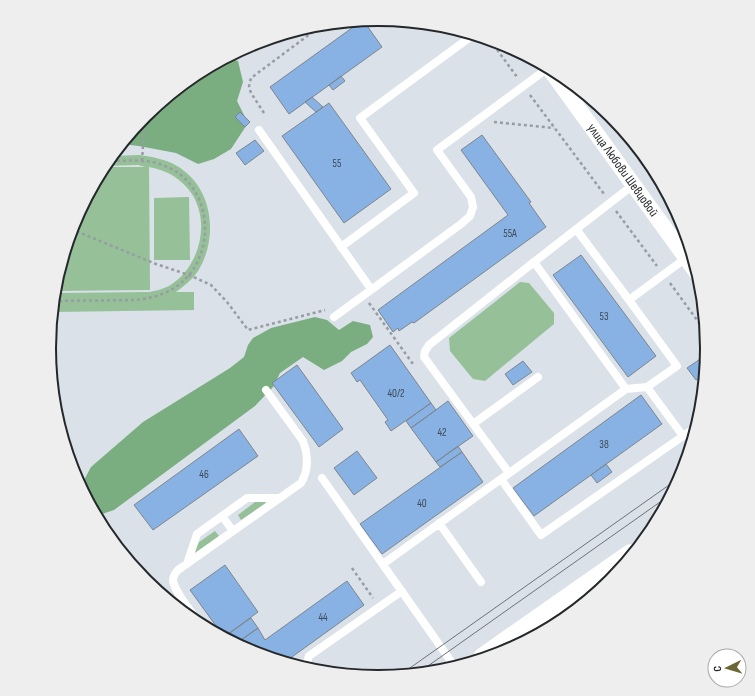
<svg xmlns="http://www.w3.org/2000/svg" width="755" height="696" viewBox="0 0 755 696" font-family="'Sofia Sans Condensed',sans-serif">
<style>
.green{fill:#95c098}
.forest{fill:#7aad7f}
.building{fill:#87b2e3;stroke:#7f858d}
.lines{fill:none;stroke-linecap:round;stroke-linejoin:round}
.path{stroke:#979da2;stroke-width:2.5;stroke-dasharray:3 3;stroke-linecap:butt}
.lane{stroke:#fff;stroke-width:8}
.street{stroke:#fff;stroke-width:16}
.secondary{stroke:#fff;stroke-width:22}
.tram{stroke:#6e7277;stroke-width:1}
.labels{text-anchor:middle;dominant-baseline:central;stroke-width:3.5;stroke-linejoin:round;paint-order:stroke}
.number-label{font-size:11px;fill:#3e4a59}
.street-label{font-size:13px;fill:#25282b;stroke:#fff}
.rim{fill:none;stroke:#25282b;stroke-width:2}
</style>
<rect width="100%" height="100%" fill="#dae1e8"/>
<path class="green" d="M139,155c14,2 26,4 38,11 36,21 42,71 21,105 -6,9 -14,15 -22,21h18v18l-142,2 2,-19 95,-1c7,-1 14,-3 20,-6 30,-18 42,-62 23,-92 -10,-15 -25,-24 -43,-27l1,123 -96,1 1,-7 19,-62 29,-55h42l-7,-2 -34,1v-1l8,-9z
M189,197l1,63h-36v-62z
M520,282l9,1 25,30v11l-69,57 -12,-2 -23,-28 -1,-13z
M255,502h10l1,1 -25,17 -3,-5z
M215,531l4,5 -24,17 -1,-1 5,-10z"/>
<path class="forest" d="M231,59l7,2 5,21 -6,19 11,22 -17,26 -17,10 -16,5 -22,-11 -37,-7 -18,-2 24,-29 45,-37 12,-7z
M315,317l12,3 12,10 14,-9 17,4 3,12 -6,7 -16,8 -9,9 -18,9 -21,-13 -23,16 -7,14 -18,19 -141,104 -18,6 -14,-27 1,-7 8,-15 52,-45 87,-54 14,-11 4,-12 5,-7 18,-10z"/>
<path class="building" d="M363,20l19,27 -93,67 -19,-27z
M341,76l4,5 -12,9 -4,-5z
M312,97l11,10 -7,5 -11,-10z
M329,103l62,86 -47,34 -62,-87z
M240,112l10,10 -5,5 -10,-10z
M482,135l49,67 -2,1 17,24 -132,96 -2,-1 -13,9 -1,-3 -5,4 -15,-22 130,-95 -47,-65z
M255,140l9,11 -19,14 -9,-12z
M581,255l75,101 -28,21 -75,-102z
M390,345l41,58 -40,28 -6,-9 3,-2 -28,-40 -3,2 -6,-9z
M706,355l-3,24 -1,-2 -6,3 -9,-12z
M523,361l9,11 -19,13 -8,-11z
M297,365l46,64 -24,18 -47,-64z
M641,395l21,29 -128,92 -21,-28z
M448,401l25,35 -37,26 -25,-34z
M431,403l5,7 -25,18 -5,-7z
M239,429l19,27 -105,74 -19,-25z
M458,446l4,6 -22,15 -4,-5z
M357,451l20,27 -23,17 -20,-27z
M462,452l21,30 -101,72 -22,-30z
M606,464l6,8 -15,11 -6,-8z
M225,565l33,47 -34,25 -34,-47z
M347,581l17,24 -79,57 -34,-10 -2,-2 -8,-10 17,-12 7,12z
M251,618l7,10 -17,12 8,10 -17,-8 -5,-7z"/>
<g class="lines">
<path class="path" d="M490,40l27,37
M530,95l74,99
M264,113l-13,-20 -2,-7 2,-8 59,-44 14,-10
M494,122l60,6
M142,161l3,-46
M616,211l41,55
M71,229l85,35 33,11 22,10 16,17 21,28 77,-20
M670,283l35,48
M53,301l83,-1c16,-2 32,-6 45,-17 37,-31 31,-99 -16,-117 -18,-8 -38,-5 -57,-5
M369,303l44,61
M352,568l21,30"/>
<path class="lane" d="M259,130l112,159
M576,229l53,71
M341,247l73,-54 -54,-75 113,-83
M334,317l127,-93 9,-8 3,-9 -2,-10 -34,-47 111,-82
M647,387l36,49
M626,389l21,-2 30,-21 -48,-66 57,-42
M473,424l65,-47
M509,473l-85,-116 1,-6 4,-6 105,-83
M322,478l133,189
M501,479l40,56 155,-108
M222,516l11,15
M439,523l42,59
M187,564l10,-30 50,-36h32
M383,564l243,-175 -92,-127 99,-77
M201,625c-7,-10 -26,-32 -28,-44 0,-4 2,-8 5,-11l123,-87c8,-13 7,-28 2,-42l-37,-51
M303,668l3,-2 3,-10 93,-65"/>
<path class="street" id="s1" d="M549,68l148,205"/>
<path class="secondary" d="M484,658l147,-103"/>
<path class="tram" d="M418,673l252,-178
M400,675l279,-197"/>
</g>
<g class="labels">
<g class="number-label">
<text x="337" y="163">55</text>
<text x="510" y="233">55А</text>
<text x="604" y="316">53</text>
<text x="396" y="393">40/2</text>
<text x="442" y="432">42</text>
<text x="604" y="444">38</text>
<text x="204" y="474">46</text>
<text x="422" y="503">40</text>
<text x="323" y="617">44</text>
</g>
<g class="street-label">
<text stroke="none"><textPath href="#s1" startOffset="126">улица Любови Шевцовой</textPath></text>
</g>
</g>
<path d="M0 0H755V696H0ZM56 348a322 322 0 1 1 644 0a322 322 0 1 1-644 0Z" fill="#eee" fill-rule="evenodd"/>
<path class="rim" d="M56 348a322 322 0 1 1 644 0a322 322 0 1 1-644 0Z"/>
<g transform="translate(727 668) rotate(265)"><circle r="19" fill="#ffffff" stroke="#a8a9aa"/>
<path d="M0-3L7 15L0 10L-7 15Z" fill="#6c6734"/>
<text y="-6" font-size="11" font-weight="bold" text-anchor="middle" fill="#25282b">С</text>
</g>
</svg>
